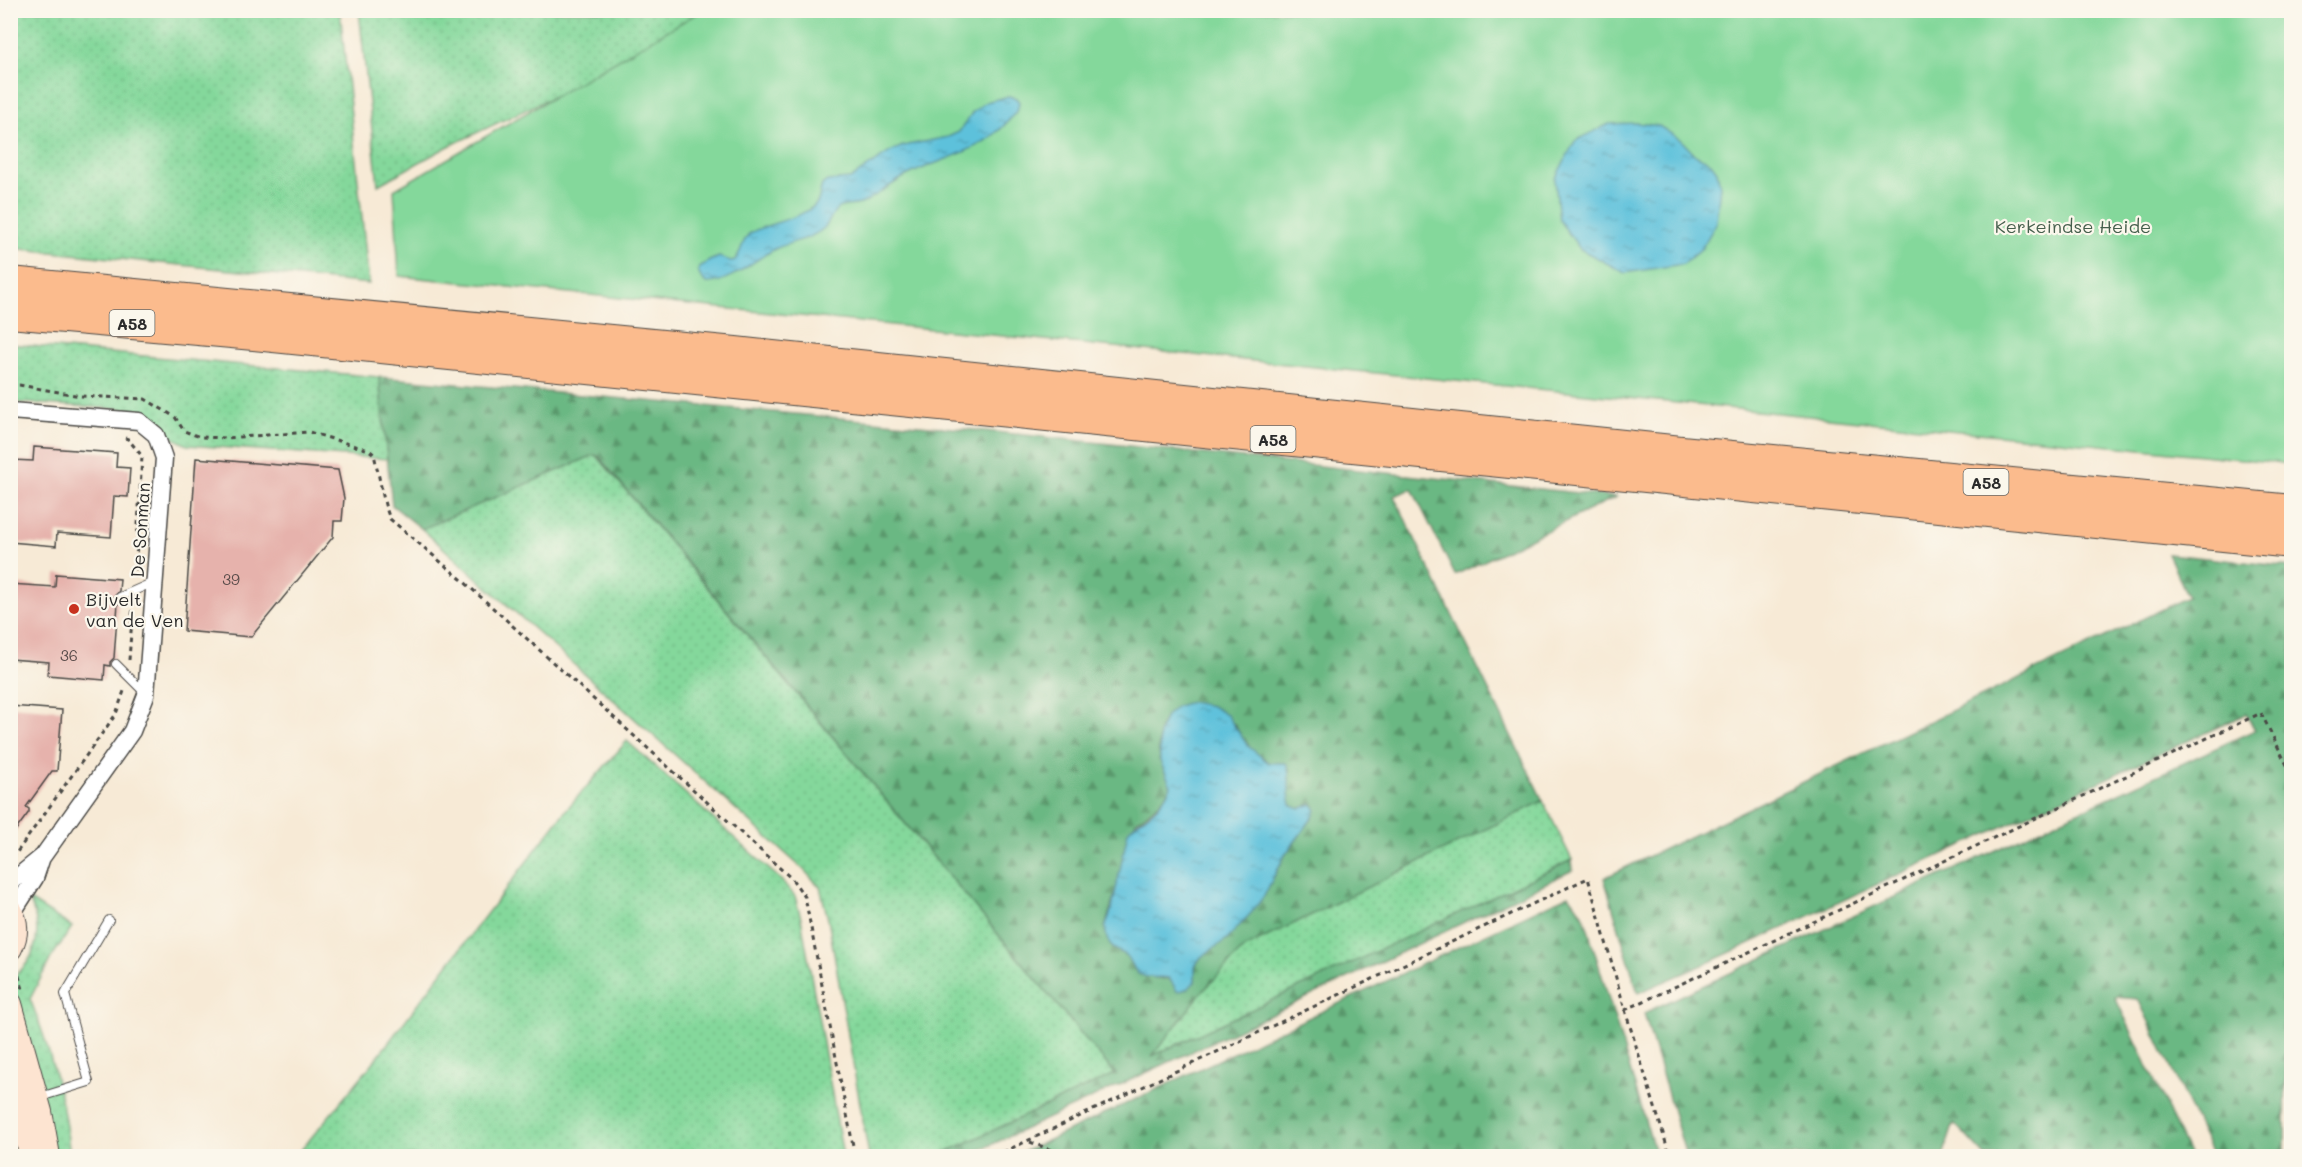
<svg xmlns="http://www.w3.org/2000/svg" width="2302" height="1167" viewBox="0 0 2302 1167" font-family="Mali,sans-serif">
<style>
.grass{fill:url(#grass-dots);stroke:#588263;stroke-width:1.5}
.forest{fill:url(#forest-firs);stroke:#4b7257;stroke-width:1.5;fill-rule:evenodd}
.park{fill:#84d89b;stroke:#588263;stroke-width:1.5}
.water{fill:url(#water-ripples);stroke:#447683;stroke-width:1.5}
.building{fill:#e6b2ac}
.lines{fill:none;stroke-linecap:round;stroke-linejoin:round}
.service-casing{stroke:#4a4845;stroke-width:10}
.minor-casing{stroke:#4a4845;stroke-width:19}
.secondary-casing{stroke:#4a4845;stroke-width:26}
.motorway-casing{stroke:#4a4845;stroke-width:34}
.path{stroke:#4a4845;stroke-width:3;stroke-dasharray:4.5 4.5;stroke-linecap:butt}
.service{stroke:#fff;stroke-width:8}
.minor{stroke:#fff;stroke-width:16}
.secondary{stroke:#fde4d1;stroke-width:24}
.motorway{stroke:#fbbb8d;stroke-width:32}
.poi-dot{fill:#c8321e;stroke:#fbf7ec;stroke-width:2}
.labels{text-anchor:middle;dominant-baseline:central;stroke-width:4.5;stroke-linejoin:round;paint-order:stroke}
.number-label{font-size:15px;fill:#5a4d4b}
.shield{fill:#fbf7ec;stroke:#696865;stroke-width:1.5}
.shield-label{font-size:16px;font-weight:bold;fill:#2b2b2b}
.park-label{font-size:18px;fill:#465f4d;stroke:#fbf7ec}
.street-label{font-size:18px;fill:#2b2b2b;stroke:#fbf7ec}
.poi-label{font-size:18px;fill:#2b2b2b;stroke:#fbf7ec;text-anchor:start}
</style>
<defs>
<pattern id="grass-dots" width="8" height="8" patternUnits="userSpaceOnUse" patternTransform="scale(1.5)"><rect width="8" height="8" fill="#84d89b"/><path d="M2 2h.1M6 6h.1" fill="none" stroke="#72ba86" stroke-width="1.8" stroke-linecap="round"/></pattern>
<pattern id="forest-firs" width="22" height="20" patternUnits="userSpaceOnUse" patternTransform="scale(1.5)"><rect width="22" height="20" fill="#6bb883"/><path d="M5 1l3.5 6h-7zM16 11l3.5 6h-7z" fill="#58966b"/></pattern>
<pattern id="water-ripples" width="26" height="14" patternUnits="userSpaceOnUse" patternTransform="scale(1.5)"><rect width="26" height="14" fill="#5dc1db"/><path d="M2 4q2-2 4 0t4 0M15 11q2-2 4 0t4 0" fill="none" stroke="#4d9db2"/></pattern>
</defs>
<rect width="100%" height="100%" fill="#fbf7ec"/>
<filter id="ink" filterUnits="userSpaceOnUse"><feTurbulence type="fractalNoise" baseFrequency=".0167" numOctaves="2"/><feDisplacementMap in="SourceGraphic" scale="12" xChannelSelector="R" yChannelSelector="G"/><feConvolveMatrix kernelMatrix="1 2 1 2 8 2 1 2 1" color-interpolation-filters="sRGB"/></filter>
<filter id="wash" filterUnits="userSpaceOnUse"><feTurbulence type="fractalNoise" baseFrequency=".008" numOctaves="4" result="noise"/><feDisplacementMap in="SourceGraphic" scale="24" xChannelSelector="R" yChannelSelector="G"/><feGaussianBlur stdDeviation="1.35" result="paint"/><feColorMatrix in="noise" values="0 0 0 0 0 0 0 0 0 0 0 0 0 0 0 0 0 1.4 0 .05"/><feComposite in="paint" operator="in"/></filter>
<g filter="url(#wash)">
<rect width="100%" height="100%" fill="#f7ead6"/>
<path class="grass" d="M11,10l329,1 29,273 -358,-36z
M359,11h662l-319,15 -255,121 -69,38z
M10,344l369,33 8,82 -200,-14 -25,-13 -13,-16 -13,-6 -125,-8z
M594,455l3,1 518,618 -177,82h-69l-41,-237 -8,-32 -16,-17 -382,-341z
M627,741l153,138 15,17 6,22 42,238h-547l76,-92 194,-254z
M1543,801l29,59 -421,197 51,-65 42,-44z
M28,899l44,28 -21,31 -21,41c21,51 34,102 40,157h-18l-18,-90 -23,-78v-10c27,-17 33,-52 17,-79z
M10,1083l14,73h-13z"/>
<path class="forest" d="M379,377l607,54 630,66 -161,78 -43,-86 -18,7 149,305 -299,147 -42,44 -50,64 420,-196 1,10 -292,140 -314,146h-29l177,-82 -517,-618 -4,-1 -172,74 -30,-24zM1166,716l69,8c6,14 20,36 36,39 5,1 10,0 15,0l3,7 -2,26 5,10 7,3 13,-4 1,12 -28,38 -21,41 -37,43 -26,18 -6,9v16c-20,-3 -41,-2 -58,-9l-9,-16 -15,-9 -8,-20 31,-107c16,-10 26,-19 35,-35 -2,-9 -6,-15 -9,-23 -7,-15 -2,-32 4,-47z
M2168,554l123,13 1,467h-6l-1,122h-72l-75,-157 -23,-2 75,159h-205l-31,-33 -11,33h-257l-42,-143 611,-283 -9,-16 -543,251 -65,28 -34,-115 584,-281z
M1569,895l15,21 72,240h-641z"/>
<path class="park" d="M701,11h1590v453l-1892,-188 -5,-86z"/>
<path class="water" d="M1009,96l7,2 3,4 -1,7c-32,45 -69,45 -112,67 -15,8 -28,19 -43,27 -8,4 -21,1 -26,6 -5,4 -7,13 -13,19 -13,12 -33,13 -49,21 -20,10 -48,36 -69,34l-6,-7 -2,-6c5,-7 13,-10 21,-13l12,4 4,-1c7,-8 8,-24 17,-28 15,-8 54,-15 65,-29 3,-5 3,-13 5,-18l5,-4 23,-2 40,-27 13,-6 45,-9 11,-5 13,-19 14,-11z
M1637,123l22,3 22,14 14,15 16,8 6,8 3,15 -4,37 -14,25 -19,16 -58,9 -45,-24 -21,-29 -4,-41 20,-38 34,-17z
M1191,702l21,4 15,9 21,31 21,17h17c7,14 -1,29 6,43l8,3 12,-5 4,6 -3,7 -28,38 -21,41 -12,16 -25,27 -26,18 -6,9v16c-6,6 -10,9 -18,9l-8,-13c-13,-2 -20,2 -32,-5l-9,-16 -15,-9 -6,-9 -2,-11 7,-20 16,-77c8,-9 17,-13 26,-21 8,-7 13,-16 17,-24l-11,-25 -1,-28 7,-17 11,-10z"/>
<g id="blocks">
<path class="building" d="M34,447l83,6 -1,14 14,1 -2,29 -14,-1 -3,41 -54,-4 -1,13 -46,-4 2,-82 21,1z
M196,458l142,12 6,28 -2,23h-8l-1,16 -82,100 -67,-6z
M56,574l64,5 -1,12 -5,6 4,6 -4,55 -4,4v4l-5,-1 -1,15 -56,-5 1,-13 -39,-3v-75l45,3z
M10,706l52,4 -5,61h-5l-26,36 3,2v3l-19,26z"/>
</g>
</g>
<g filter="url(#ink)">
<use href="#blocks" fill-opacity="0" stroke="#4a4845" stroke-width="1.5"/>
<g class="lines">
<defs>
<path id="service" d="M120,597l36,-16
M116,664l30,30
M37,1098l52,-16 -24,-88 44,-74"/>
<path id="minor" d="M10,411l129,10 17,14 8,23 -18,237 -14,36 -89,125 -33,27
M13,916l2,-7 20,-31 7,-21"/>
<path id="secondary" d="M10,911c8,13 6,25 0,37
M10,1004l30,108 8,44
M10,1066l14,49 7,41"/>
<path id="motorway" d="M10,283l725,70 946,99 611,59
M10,312l244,22 2038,208"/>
</defs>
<use href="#service" class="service-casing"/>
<use href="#minor" class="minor-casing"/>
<use href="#secondary" class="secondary-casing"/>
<use href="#motorway" class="motorway-casing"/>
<path class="path" d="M10,386l9,-1 62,11 64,3 30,18 9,14 16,6 26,1 83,-6 60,18 5,4 11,51 5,14 71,60 331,300 13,18 50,259
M125,438l3,1 14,17 -7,121
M129,660l4,-56
M12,859l104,-145 8,-23
M16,967l7,22
M1625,1010l636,-297 31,62
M1030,1142l37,14
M995,1156l593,-278 37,132 45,146"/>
<use href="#service" class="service"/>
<use href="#minor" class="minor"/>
<use href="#secondary" class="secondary"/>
<use href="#motorway" class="motorway"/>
</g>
</g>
<circle class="poi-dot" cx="74" cy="609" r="6"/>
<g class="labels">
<g class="number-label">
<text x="231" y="579">39</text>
<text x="69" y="655">36</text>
</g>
<g class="shield">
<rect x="109.5" y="310" width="45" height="26" rx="4.5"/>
<rect x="1250.5" y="426" width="45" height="26" rx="4.5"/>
<rect x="1963.5" y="469" width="45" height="26" rx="4.5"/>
</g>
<g class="shield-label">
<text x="132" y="323">A58</text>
<text x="1273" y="439">A58</text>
<text x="1986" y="482">A58</text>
</g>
<g class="park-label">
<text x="2073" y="226">Kerkeindse Heide</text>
</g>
<g class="street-label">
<text transform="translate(140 530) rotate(-86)">De Sonman</text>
</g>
<g class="poi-label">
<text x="86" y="599">Bijvelt<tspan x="86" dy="21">van de Ven</tspan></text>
</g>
</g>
<rect width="2302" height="1167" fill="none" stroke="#fbf7ec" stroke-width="36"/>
</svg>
